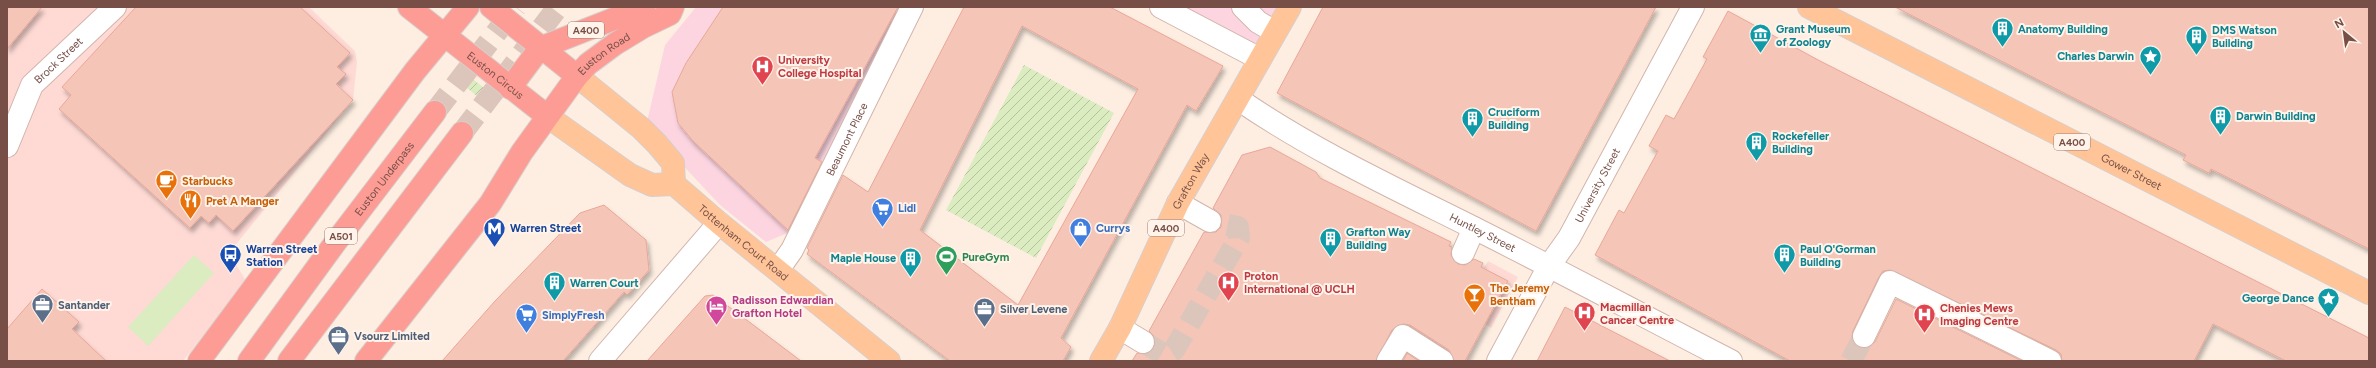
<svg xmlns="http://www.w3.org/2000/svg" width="2376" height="368" viewBox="0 0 2376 368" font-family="Figtree,sans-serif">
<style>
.commercial{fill:#ffdad5}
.medical{fill:#fcd5e1}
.grass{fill:#daecc0}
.garden{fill:url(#garden-furrows)}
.building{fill:#f5c5b8;stroke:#e9a797;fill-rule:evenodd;filter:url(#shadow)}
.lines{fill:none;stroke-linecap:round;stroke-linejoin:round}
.minor-tunnel{stroke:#dcc6bb;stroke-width:22;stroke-dasharray:22 11;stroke-linecap:butt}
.highway-tunnel{stroke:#dcc6bb;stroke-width:22;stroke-dasharray:22 11;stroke-linecap:butt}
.minor-casing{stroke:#d2b5ab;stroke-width:24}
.major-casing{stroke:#d9cecb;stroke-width:24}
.highway-casing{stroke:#d9cecb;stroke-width:24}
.minor{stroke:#fff;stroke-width:22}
.major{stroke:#ffc598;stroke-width:22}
.highway{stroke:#fc9c95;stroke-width:22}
.labels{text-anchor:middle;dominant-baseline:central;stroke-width:4;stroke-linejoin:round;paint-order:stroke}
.shield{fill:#fff3ea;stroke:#a08078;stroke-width:1}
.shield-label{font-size:10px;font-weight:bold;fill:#774f47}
.culture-label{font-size:11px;font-weight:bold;fill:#0d838f;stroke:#fff3ea;text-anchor:start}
.street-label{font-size:11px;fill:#774f47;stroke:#fff3ea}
.health-label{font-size:11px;font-weight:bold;fill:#be3a42;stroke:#fff3ea;text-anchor:start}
.food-label{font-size:11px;font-weight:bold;fill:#c56008;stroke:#fff3ea;text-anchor:start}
.shop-label{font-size:11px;font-weight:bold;fill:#366cbe;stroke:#fff3ea;text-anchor:start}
.transit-label{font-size:11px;font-weight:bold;fill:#164399;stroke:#fff3ea;text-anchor:start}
.leisure-label{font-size:11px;font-weight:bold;fill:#27864d;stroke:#fff3ea;text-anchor:start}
.hotel-label{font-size:11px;font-weight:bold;fill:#b23c85;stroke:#fff3ea;text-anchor:start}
.service-label{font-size:11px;font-weight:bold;fill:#4e5e75;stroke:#fff3ea;text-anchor:start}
</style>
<defs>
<pattern id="garden-furrows" width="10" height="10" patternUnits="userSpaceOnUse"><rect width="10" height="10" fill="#daecc0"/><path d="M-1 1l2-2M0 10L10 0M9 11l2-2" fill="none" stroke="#b6c29e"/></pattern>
<filter id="shadow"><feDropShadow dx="2.5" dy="4.5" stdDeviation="2" flood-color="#0004"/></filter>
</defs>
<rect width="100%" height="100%" fill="#feeee2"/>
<path class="commercial" d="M7,7h302l46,44 2,11 -4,38 -124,153 17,28 -63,80h-176z
M1488,261l30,16 -27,51 -6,-4 -20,37h-82l23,-40 38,22z"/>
<path class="medical" d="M696,7h216l-115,222 -31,13 -46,-37 -74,-79 19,-81z
M1178,7h98l-20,37 -17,-4z"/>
<path class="grass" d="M194,255l20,18 -66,73 -20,-19z"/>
<path class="garden" d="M1024,65l90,48 -78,145 -90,-48z
M463,71l37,30 -7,8 -36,-29z"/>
<path class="building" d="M7,7h35l-35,42z
M136,7h164l50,46 -13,14 9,7 -10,10 17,16 -120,131 -17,-16 -7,8 -8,-7 -11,12 -131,-119 12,-14 -9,-8z
M723,7h175l-83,151 7,4 -34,68 -95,-89 -15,-18 -6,-31 14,-29z
M964,7h146l113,59 -27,45 -9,-6 -126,233 10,9 -8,14h-113l-143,-107 2,-4 -2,-2 36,-73 25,17zM1022,26l116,63 -120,216 -98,-75z
M1323,7h333l-120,224 -259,-138z
M1895,7h474v242l-158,-80 -2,4 -26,-13 3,-5z
M1728,11l92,50 549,277v23h-83l-73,-37 -19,37h-132l-1,-7 -5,-4 -166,-80 -7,1 -4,6 -26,54 -1,6 6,10 7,1 10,-6 21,-43 126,62h-232l-195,-106 24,-45 5,3 34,-62 -9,-5 17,-31 8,4 33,-60 -4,-2z
M1270,147l46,25 4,6 131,64 -2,4 3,1 -1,8 7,9 7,1 9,-6 9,4 -2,4 27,14 -43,80h-11l-5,-11 -39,-25 -7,-1 -11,6 -16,31h-244l5,-8h12l5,-5v-12l-5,-5 55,-99h12l5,-5v-12l-8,-7 29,-53z
M604,205l42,35 3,30 -22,25 -3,-3 -61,69h-121l53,-60 85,-88z
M42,289l37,33 -7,7 34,32h-99v-32z
M713,295l39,29 49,37h-154l58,-65z
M1565,307l105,54h-133z
M1407,353l12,8h-16z"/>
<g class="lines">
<path class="minor-tunnel" d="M1143,342l23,13 8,-5 65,-112 -1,-11 -28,-6
M1851,361l13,-25"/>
<path class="highway-tunnel" d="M435,112l81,-105
M462,133l96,-126"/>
<defs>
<g id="minor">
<path d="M1161,7l99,52"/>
<path d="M1243,7l15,15 17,10"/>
<path id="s1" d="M1238,99c74,51 156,89 236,129 86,43 171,89 257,133"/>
<path id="s2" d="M7,146l25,-61 83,-78"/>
<path d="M1178,203l32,18"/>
<path d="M1463,253l11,-25"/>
<path id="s3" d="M778,270l14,-20 120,-243"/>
<path d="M1120,328l23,14"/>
<path d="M1864,336l26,-54 160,79"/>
<path d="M600,361l119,-138"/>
<path d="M1388,361l15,-25 39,25"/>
<path id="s4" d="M1498,361l51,-95 20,-28 124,-231"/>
</g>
<g id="major">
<path id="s5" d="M1809,7l560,286"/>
<path d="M577,76l64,52 16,16 16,19 1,21"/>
<path id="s6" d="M547,116l83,59 22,10 22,-1 45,39 170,138"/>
<path id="s7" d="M1101,361l19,-33 58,-125 112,-196"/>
</g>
<g id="highway">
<path id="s8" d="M409,7l138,109"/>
<path d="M491,7l86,69"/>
<path d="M510,88l30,-40 104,-41"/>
<path d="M199,361l216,-290 53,-64"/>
<path id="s9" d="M249,361l86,-118 100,-131"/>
<path d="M289,361l173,-228"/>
<path id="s10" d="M366,361l124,-157 32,-52 55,-76 11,-12 27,-20 28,-17 27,-13 3,-7"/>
</g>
</defs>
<use href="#minor" class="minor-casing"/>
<use href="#major" class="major-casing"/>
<use href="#highway" class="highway-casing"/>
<use href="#minor" class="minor"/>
<use href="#major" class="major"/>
<use href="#highway" class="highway"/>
</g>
<defs>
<symbol id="building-pin" viewBox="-11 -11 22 30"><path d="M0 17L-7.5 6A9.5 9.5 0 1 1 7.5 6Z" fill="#0f9aa8" stroke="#fff3ea"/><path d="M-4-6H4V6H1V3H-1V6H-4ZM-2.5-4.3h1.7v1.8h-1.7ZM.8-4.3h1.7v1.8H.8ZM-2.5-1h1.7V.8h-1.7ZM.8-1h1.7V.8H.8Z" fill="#fff"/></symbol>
<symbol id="museum-pin" viewBox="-11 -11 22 30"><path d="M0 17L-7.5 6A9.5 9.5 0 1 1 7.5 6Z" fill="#0f9aa8" stroke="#fff3ea"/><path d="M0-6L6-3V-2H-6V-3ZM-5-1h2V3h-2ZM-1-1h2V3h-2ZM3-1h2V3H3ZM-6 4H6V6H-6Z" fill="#fff"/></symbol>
<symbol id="sight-pin" viewBox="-11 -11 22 30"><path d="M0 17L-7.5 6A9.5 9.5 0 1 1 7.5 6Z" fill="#0f9aa8" stroke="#fff3ea"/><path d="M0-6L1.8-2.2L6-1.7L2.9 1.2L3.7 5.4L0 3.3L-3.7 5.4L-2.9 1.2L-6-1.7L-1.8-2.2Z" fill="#fff"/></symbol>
<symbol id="hospital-pin" viewBox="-11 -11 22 30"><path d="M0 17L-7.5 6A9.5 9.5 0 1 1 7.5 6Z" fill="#e0444e" stroke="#fff3ea"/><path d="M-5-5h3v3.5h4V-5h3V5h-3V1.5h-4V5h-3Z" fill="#fff"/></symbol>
<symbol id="cafe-pin" viewBox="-11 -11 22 30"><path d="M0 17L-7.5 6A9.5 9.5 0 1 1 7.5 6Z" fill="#e8710a" stroke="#fff3ea"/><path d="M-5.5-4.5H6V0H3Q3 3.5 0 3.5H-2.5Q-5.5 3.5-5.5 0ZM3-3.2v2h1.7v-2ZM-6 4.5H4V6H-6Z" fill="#fff"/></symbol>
<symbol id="restaurant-pin" viewBox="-11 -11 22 30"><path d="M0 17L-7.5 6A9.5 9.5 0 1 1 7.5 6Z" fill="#e8710a" stroke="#fff3ea"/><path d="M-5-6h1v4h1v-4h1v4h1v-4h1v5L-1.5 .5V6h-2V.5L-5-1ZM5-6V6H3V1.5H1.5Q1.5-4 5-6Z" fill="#fff"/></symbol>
<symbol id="supermarket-pin" viewBox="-11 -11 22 30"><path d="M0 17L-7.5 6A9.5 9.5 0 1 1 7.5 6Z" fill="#3f7fe0" stroke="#fff3ea"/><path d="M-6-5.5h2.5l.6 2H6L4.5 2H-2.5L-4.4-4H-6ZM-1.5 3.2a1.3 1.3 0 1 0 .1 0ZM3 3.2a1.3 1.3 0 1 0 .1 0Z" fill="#fff"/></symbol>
<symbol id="metro-pin" viewBox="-11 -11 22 30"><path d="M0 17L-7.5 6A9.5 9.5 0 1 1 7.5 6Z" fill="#1a4fb4" stroke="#fff3ea"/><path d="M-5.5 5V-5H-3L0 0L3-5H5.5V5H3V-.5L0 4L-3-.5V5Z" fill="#fff"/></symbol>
<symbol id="shop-pin" viewBox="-11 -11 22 30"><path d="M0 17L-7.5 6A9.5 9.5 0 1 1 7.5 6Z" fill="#3f7fe0" stroke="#fff3ea"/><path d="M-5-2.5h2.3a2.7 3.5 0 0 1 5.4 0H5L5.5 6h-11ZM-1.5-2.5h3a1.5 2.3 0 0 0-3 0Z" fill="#fff"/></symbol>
<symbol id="bus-pin" viewBox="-11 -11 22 30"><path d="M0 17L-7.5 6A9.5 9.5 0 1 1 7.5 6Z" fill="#1a4fb4" stroke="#fff3ea"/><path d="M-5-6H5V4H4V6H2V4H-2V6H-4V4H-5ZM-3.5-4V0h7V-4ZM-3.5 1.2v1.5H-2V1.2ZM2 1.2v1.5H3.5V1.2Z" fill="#fff"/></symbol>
<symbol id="stadium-pin" viewBox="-11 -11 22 30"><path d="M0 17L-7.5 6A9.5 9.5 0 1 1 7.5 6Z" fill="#2e9e5b" stroke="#fff3ea"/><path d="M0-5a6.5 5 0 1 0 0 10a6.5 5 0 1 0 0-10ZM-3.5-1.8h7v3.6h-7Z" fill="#fff"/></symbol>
<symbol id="bar-pin" viewBox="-11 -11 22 30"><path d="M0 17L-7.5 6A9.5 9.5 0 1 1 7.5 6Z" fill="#e8710a" stroke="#fff3ea"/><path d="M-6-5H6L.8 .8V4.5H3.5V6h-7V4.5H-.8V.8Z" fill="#fff"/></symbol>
<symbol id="office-pin" viewBox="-11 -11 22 30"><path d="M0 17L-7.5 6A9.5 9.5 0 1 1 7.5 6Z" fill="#5c6f8a" stroke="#fff3ea"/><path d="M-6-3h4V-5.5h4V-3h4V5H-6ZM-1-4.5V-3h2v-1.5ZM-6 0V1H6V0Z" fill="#fff"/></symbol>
<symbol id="hotel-pin" viewBox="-11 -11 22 30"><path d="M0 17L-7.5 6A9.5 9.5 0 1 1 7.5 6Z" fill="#d1479c" stroke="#fff3ea"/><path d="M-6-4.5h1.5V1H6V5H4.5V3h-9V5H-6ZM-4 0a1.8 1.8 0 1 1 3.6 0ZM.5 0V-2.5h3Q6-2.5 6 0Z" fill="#fff"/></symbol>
</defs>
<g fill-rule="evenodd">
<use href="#building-pin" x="1990" y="16" width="25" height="34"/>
<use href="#museum-pin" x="1748" y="22" width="25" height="34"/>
<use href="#building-pin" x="2184" y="24" width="25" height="34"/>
<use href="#sight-pin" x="2138" y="44" width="25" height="34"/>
<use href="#hospital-pin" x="750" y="54" width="25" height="34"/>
<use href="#building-pin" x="2208" y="104" width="25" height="34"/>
<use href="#building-pin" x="1460" y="106" width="25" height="34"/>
<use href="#building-pin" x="1744" y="130" width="25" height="34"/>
<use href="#cafe-pin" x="154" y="168" width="25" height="34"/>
<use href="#restaurant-pin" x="178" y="188" width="25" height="34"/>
<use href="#supermarket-pin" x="870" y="196" width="25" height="34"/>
<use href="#metro-pin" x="482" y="216" width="25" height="34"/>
<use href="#shop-pin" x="1068" y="216" width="25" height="34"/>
<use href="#building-pin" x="1318" y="226" width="25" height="34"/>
<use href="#bus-pin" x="218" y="242" width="25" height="34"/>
<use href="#building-pin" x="1772" y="242" width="25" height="34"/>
<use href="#stadium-pin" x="934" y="244" width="25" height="34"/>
<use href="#building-pin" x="898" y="246" width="25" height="34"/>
<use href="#hospital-pin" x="1216" y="270" width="25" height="34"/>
<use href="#building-pin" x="542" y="270" width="25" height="34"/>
<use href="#bar-pin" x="1462" y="282" width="25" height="34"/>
<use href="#sight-pin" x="2316" y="286" width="25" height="34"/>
<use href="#office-pin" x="30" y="292" width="25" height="34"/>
<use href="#hotel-pin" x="704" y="294" width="25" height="34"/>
<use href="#office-pin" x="972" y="296" width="25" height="34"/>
<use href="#hospital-pin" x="1572" y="300" width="25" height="34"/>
<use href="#hospital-pin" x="1912" y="302" width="25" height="34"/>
<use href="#supermarket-pin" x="514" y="302" width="25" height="34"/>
<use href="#office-pin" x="326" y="324" width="25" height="34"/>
</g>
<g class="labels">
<g class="shield">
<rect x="568" y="22" width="36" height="16" rx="3"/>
<rect x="2054" y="134" width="36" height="16" rx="3"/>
<rect x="1148" y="220" width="36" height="16" rx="3"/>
<rect x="325" y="228" width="32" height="16" rx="3"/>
</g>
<g class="shield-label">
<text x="586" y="30">A400</text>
<text x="2072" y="142">A400</text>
<text x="1166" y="228">A400</text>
<text x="341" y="236">A501</text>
</g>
<g class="culture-label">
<text x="1776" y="29">Grant Museum<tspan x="1776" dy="13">of Zoology</tspan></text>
<text x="2018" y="29">Anatomy Building</text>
<text x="2212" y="30">DMS Watson<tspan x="2212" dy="13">Building</tspan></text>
<text x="2134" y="56" text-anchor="end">Charles Darwin</text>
<text x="1488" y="112">Cruciform<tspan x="1488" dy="13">Building</tspan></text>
<text x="2236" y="116">Darwin Building</text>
<text x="1772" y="136">Rockefeller<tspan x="1772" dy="13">Building</tspan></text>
<text x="1346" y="232">Grafton Way<tspan x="1346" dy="13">Building</tspan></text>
<text x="1800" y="249">Paul O'Gorman<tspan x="1800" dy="13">Building</tspan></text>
<text x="896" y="258" text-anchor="end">Maple House</text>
<text x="570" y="283">Warren Court</text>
<text x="2314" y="298" text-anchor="end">George Dance</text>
</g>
<g class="street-label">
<text stroke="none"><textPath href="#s10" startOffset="390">Euston Road</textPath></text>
<text stroke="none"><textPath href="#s2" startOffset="102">Brock Street</textPath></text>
<text stroke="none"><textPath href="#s8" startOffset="110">Euston Circus</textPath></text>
<text stroke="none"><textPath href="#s3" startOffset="148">Beaumont Place</textPath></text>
<text stroke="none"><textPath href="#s5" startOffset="362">Gower Street</textPath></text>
<text stroke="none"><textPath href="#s9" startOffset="227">Euston Underpass</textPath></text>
<text stroke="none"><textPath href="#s7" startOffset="201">Grafton Way</textPath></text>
<text stroke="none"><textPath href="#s4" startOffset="202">University Street</textPath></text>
<text stroke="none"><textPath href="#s1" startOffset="279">Huntley Street</textPath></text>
<text stroke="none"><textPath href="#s6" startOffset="239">Tottenham Court Road</textPath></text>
</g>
<g class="health-label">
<text x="778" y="60">University<tspan x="778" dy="13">College Hospital</tspan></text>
<text x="1244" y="276">Proton<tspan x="1244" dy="13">International @ UCLH</tspan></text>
<text x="1600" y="307">Macmillan<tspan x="1600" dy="13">Cancer Centre</tspan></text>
<text x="1940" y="308">Chenies Mews<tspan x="1940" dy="13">Imaging Centre</tspan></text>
</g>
<g class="food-label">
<text x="182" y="181">Starbucks</text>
<text x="206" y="201">Pret A Manger</text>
<text x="1490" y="288">The Jeremy<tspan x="1490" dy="13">Bentham</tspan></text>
</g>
<g class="shop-label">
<text x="898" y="208">Lidl</text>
<text x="1096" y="228">Currys</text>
<text x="542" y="315">SimplyFresh</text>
</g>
<g class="transit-label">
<text x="510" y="228">Warren Street</text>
<text x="246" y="249">Warren Street<tspan x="246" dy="13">Station</tspan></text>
</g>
<g class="leisure-label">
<text x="962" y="257">PureGym</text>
</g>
<g class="hotel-label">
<text x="732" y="300">Radisson Edwardian<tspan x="732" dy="13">Grafton Hotel</tspan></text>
</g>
<g class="service-label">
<text x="58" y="305">Santander</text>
<text x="1000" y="309">Silver Levene</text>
<text x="354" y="336">Vsourz Limited</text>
</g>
</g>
<rect width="2376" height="368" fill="none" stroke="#774f47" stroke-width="16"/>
<g transform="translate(2344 32) rotate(331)" stroke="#fff3ea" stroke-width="3" paint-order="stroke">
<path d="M0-3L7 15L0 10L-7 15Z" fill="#774f47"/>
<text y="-6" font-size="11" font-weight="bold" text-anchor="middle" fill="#774f47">N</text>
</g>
</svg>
